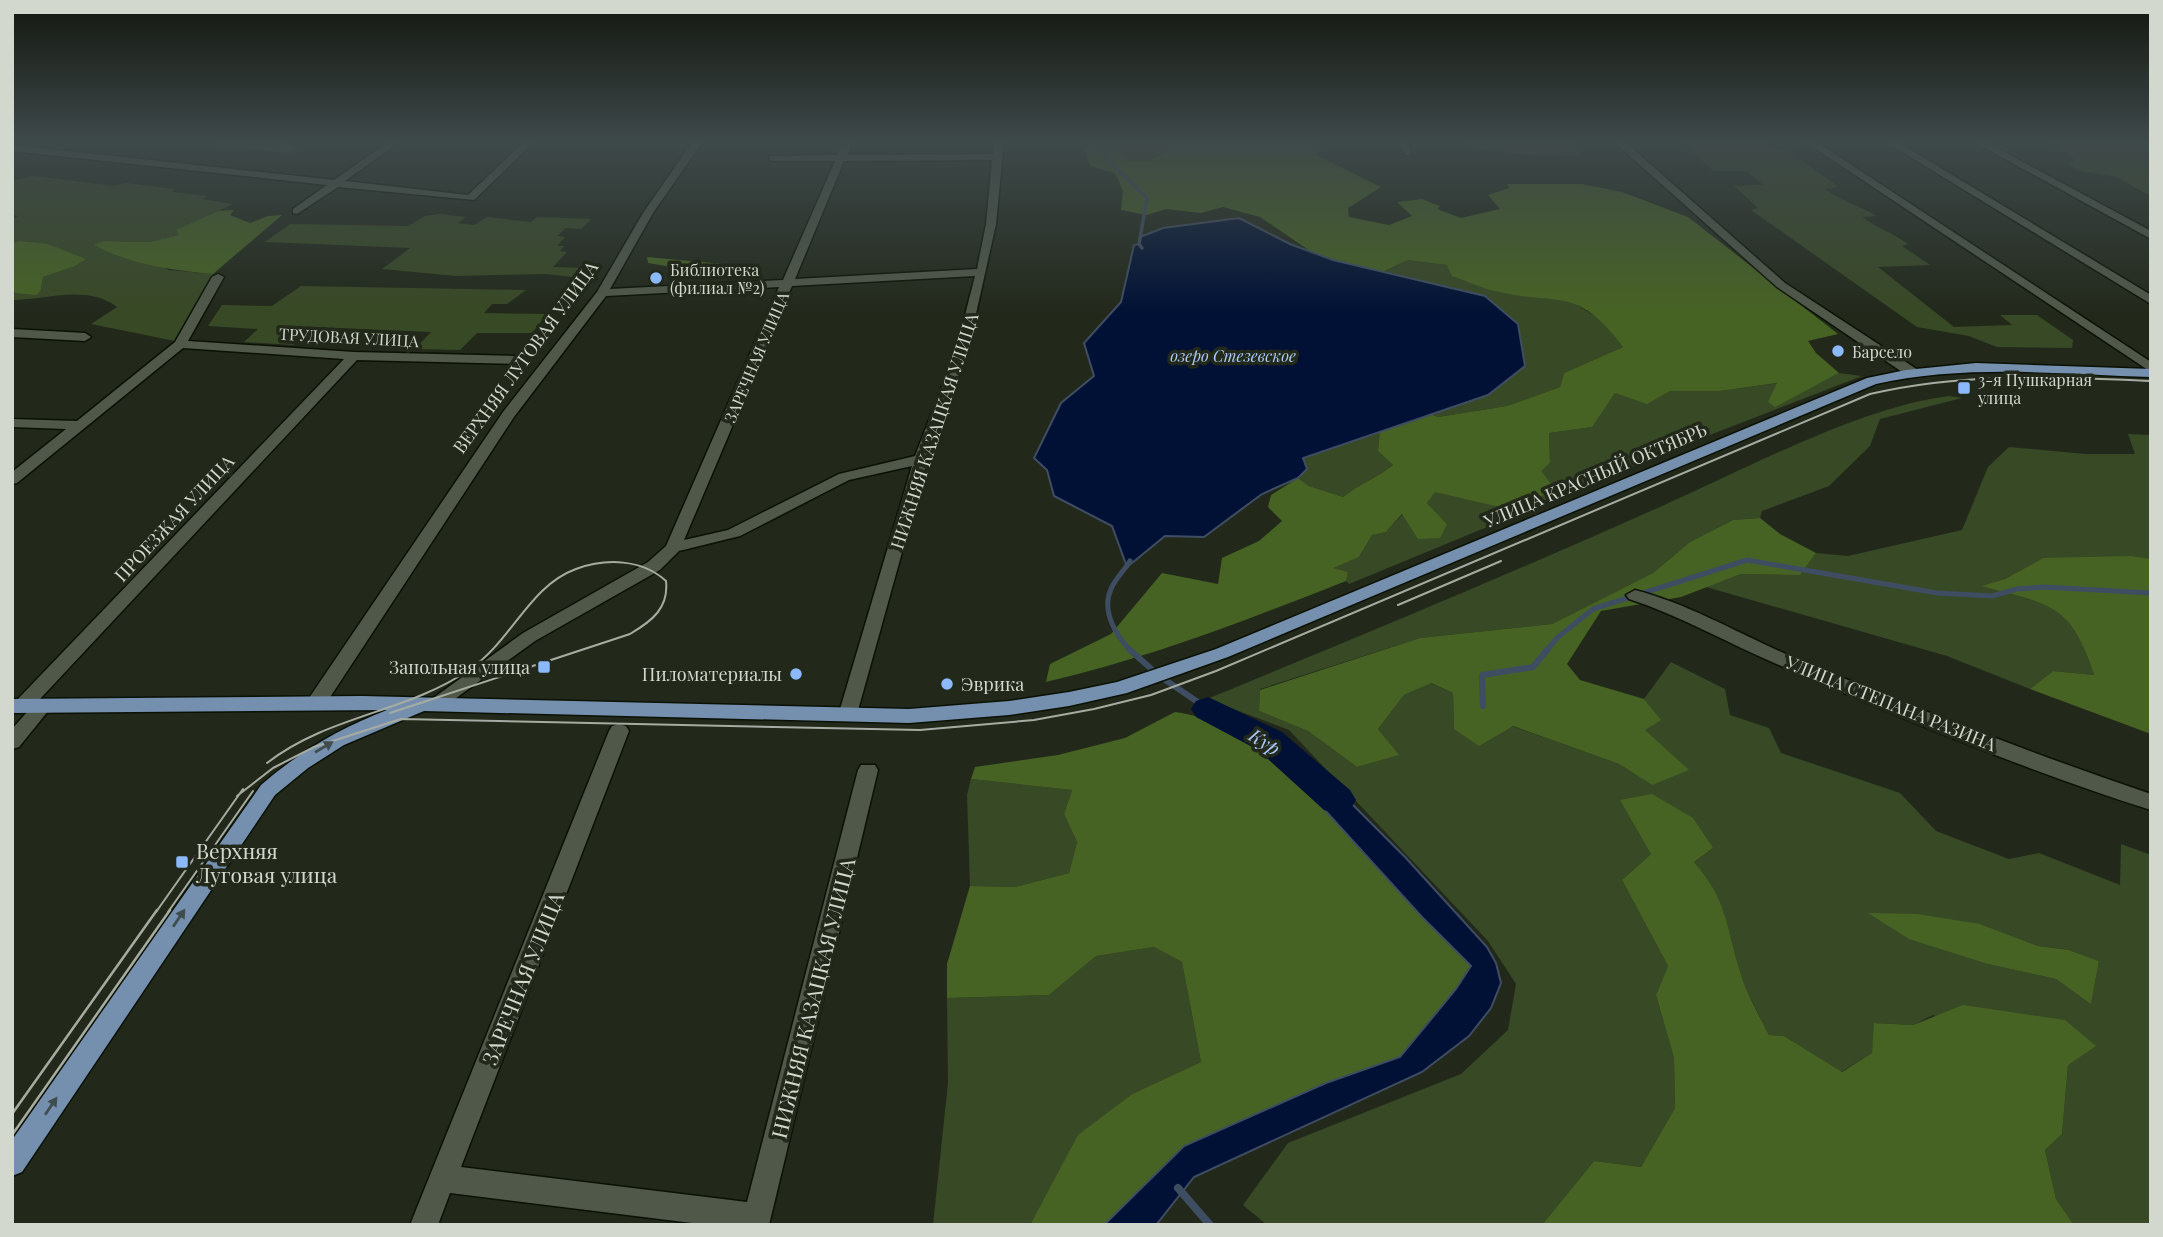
<svg xmlns="http://www.w3.org/2000/svg" width="2163" height="1237" viewBox="0 0 2163 1237" font-family="'Playfair Display',serif">
<style>
.green{fill:#384925;fill-rule:evenodd}
.forest{fill:#476323}
.water{fill:#001135;stroke:#3f4d63;stroke-width:2}
.lines{fill:none;stroke-linecap:round;stroke-linejoin:round}
.stream-far3{stroke:#3f4d63;stroke-width:3.5}
.stream-far2{stroke:#3f4d63;stroke-width:5}
.stream-far1{stroke:#3f4d63;stroke-width:6}
.stream{stroke:#3f4d63;stroke-width:8}
.river{fill:#001135;fill-rule:evenodd}
.minor-casing{stroke:#0b1105;stroke-width:3}
.major-casing{stroke:#0b1105;stroke-width:3}
.minor{fill:#505849;fill-rule:evenodd}
.major{fill:#7590ae;fill-rule:evenodd}
.tram-far1{stroke:#a6aca2;stroke-width:2}
.tram{stroke:#a6aca2;stroke-width:2.5}
.oneway{fill:#3f4d4e}
.poi-dot{fill:#8cb9fc;stroke:#22291b;stroke-width:2.5}
.labels{text-anchor:middle;dominant-baseline:central;stroke-width:7;stroke-linejoin:round;paint-order:stroke}
.far-poi-label{font-size:16px;fill:#d3d8cf;stroke:#22291b;text-anchor:start}
.far-street-label{font-size:16px;fill:#d3d8cf;stroke:#22291b}
.far-water-label{font-size:16px;font-style:italic;fill:#a8c8f8;stroke:#22291b}
.street-label{font-size:18px;fill:#d3d8cf;stroke:#22291b}
.poi-label{font-size:18px;fill:#d3d8cf;stroke:#22291b;text-anchor:end}
.water-label{font-size:19px;font-style:italic;fill:#a8c8f8;stroke:#22291b}
.near-poi-label{font-size:21px;fill:#d3d8cf;stroke:#22291b;text-anchor:start}
.near-street-label{font-size:21px;fill:#d3d8cf;stroke:#22291b}
</style>
<rect width="100%" height="100%" fill="#22291b"/>
<path class="green" d="M1115,141h49l4,9 -19,11h-23z
M1469,141h100l12,15 -48,-1 -60,-7z
M1681,141h73l38,13 47,33 -14,2c16,11 34,17 52,27l-15,1c15,11 31,16 46,27l-6,2 28,19 -52,2 76,60 58,-2 -12,-10h37l36,25 -1,8 -75,-1 -28,-11 -52,-9 -166,-117 7,-2 -24,-22 29,-1 -16,-14h-34z
M2046,141h105v55l-35,-19 -36,-6 -13,-7 9,-5z
M34,176l81,10 10,-3 51,6 -4,3 35,4 -4,3 30,5 -56,26 3,5 -30,7 -46,-1 65,29 44,4 -38,67 -84,-17 26,-17c-31,-23 -70,-7 -105,-7v-15l4,8 25,-4 2,-12 30,-10 -54,-26 -7,2v-23l6,-4 -6,-1v-34z
M440,214l26,3 -8,6 16,2 13,-8 44,5 6,-5 54,2 -10,10 -15,-1 -9,8 8,1 -8,9h7l-4,5 7,1 -14,15 35,1 -7,10 -35,-4 -90,2 -74,-7 28,-21 -145,-6 25,-18 118,2 17,-10z
M1407,260l40,5 51,27 71,8 34,21 20,26 -59,26 -4,14 -53,19 -69,11 -10,-4 60,-18 -3,-99 -103,-23z
M301,286l225,4 -19,14h-15l-8,9 63,1 -15,19h-55l-17,17 -45,-1 16,-17 -115,-5 -23,18 -49,-3 14,-13 -50,-3 14,-21 50,1z
M1839,373l23,3 -147,57 -366,151 -3,-3 2,-9 -17,-4 28,-11 13,-22 14,-3 17,-18 44,10 -20,-21 8,-12 73,18 47,-20 -15,-18 10,-8 -1,-30 42,-6 24,-34 32,10 23,-12h50l58,-8 -3,23z
M1949,396l13,2 -82,21 -10,27 -41,40 -67,25 -2,7 -27,2 -43,22 -37,31 -101,51 -132,14 -160,51 -1,22 49,20 49,36 41,-12 -20,-26 26,-34 26,-12 23,10 1,36 58,-3 107,38 33,21 -8,-55 16,-10 -16,-21 27,-37 54,27 5,26 39,13 12,25 119,40 36,38 73,28 30,-6 81,32 1,-41 30,11v370h-77l-18,-26 -11,-49 17,-16 6,-69 -135,-50 -20,10 -38,-2 -3,30 -31,19 -57,-36 -15,-1c-10,-21 -23,-42 -29,-64 -13,-44 -15,-73 -46,-109l18,-13 -61,5 -29,26 46,86 -12,29 18,63 1,50 -34,59 -47,-6 -52,64h-275l-24,-20 45,-62 173,-69 47,-44 8,-46 -28,-43 -199,-211 -82,-31c153,-63 305,-126 455,-193 84,-37 198,-99 287,-110zM1980,924l58,22 31,4 30,11 -8,42 -35,-24 -68,-15z
M1380,430l-2,21 15,14c-16,13 -34,19 -50,32l-34,-11 -11,-8 9,-9 -4,-11z
M2128,434l23,1v124l-108,-1 -38,21 -21,7 71,21 23,24 16,44 -41,-4 -23,18 -83,-33 -241,-69 35,-13 59,1 16,-22 32,3 114,-26 26,-63 21,-20 76,7h50z
M971,779l101,11 -8,24 13,28 -8,31 -54,14 -45,-1 -3,-91z
M1154,947l28,15 19,100 -69,32 -53,41 -49,90h-97l15,-142 -1,-85 102,-3 47,-39z"/>
<path class="forest" d="M222,141l62,2 15,5 -10,5 -74,-8z
M1081,141h34l11,20h23l19,-11 -4,-9 154,1 3,7 -5,6 65,32 -33,21 1,9 40,8 23,-9 -15,-14 25,-3 18,7 -3,3 24,9 39,-9 -12,-14 21,-7 -2,-4h75l40,8 66,25 150,117 -30,7 8,12 23,20 -64,34 -7,-5 9,-19 -57,8h-50l-23,13 -32,-11 -23,34 -43,6 1,30 -9,8 15,19 -48,19 -73,-17 -8,11 20,21 -7,14 -22,1 -16,-25 -16,18 -14,3 -13,22 -26,11 15,4 -2,9c-99,39 -196,77 -300,101l4,-18 61,-30 51,-61 56,11 4,-26 37,-17 23,-20 -14,-14 3,-12 27,-17 11,8 34,11c16,-13 34,-19 50,-32l-15,-14 2,-21 48,-17 10,4 69,-11 53,-19 4,-14 59,-26c-46,-61 -61,-41 -124,-55 -16,-3 -32,-11 -47,-16l-5,-11 -40,-5 -24,12 -34,-6 -36,-13 -53,-36 -37,-10 -22,6 -35,-4 -19,6 -26,-5 2,-19 -8,-18 -25,-7z
M234,210l-4,5 20,8 18,-7 14,-1 -69,59c-42,-4 -82,-9 -119,-29l10,-4 46,1 29,-7 -3,-5 42,-19z
M19,241l29,3 38,15 -13,8 -30,10 -2,12 -4,6 -22,-2 -3,-8v-42z
M647,257l76,7 -45,4 -30,-5z
M1760,518l20,16 36,19 -16,22 -59,-1 -60,23 -80,14 -34,53 13,16 64,19 17,21 -16,10 44,40 -37,15 -33,-21 -106,-38 -34,20 -25,-17 -1,-36 -22,-10 -27,12 -26,34 21,26 -42,12 -49,-36 -49,-20 1,-21 160,-52 132,-14 101,-51 37,-31 43,-22z
M2131,556l20,3v175l-121,-45 23,-18 41,4c-24,-74 -43,-69 -112,-89l23,-7 38,-21z
M1175,712c90,12 150,97 207,160 29,33 58,63 89,93l-15,24 -56,68 -74,26 -142,63 -80,79h-74l48,-90 54,-41 69,-32 -19,-100 -28,-15 -58,9 -47,39 -102,3v-34l23,-78 45,1 54,-14 8,-31 -13,-28 8,-24 -101,-11 4,-12 83,-12 67,-17z
M1652,794l41,24 20,30 -19,14c33,38 32,63 46,109 6,22 19,44 29,64l15,1 58,36 30,-19 2,-30 39,2 50,-20 102,15 31,26 -28,19 -6,69 -17,16 11,49 18,26h-532l52,-64 47,6 34,-59 -1,-50 -18,-63 12,-29 -46,-86 29,-26 -31,-54z
M1868,913l49,1 63,10 58,22 31,4 30,11 -8,43 -35,-25 -68,-15 -79,-25z"/>
<path class="water" d="M1239,218l51,26 43,16 152,36 33,28 7,42 -37,29 -185,63 4,11 -9,9 -36,16 -58,43 -39,-1 -38,31 -15,-41 -58,-30 -7,-26 -13,-12 27,-55 33,-27 -10,-33 37,-41 13,-57 5,-1 1,-7 23,-9z
M1317,769l88,88 82,90 9,16 5,20 -10,25 -22,28 -47,36 -228,105 -38,48h-52l80,-79 142,-63 74,-26 56,-68 15,-23 -49,-49 -129,-142z"/>
<g class="lines">
<path class="stream-far3" d="M1101,141l6,18 40,39 -8,46 3,4"/>
<path class="stream-far2" d="M1130,561c-6,10 -15,18 -19,28 -10,22 5,47 20,62
M1546,651l12,-14 35,-28 154,-49 190,33 55,3 25,-7 27,-2 107,6"/>
<path class="stream-far1" d="M1129,649l29,26 50,34
M1483,706l-1,-31 51,-8 15,-18"/>
<path class="stream" d="M1178,1188l32,37"/>
<path class="river" d="M1208,697l74,35 68,58 6,10 -6,10 -13,4 -13,-4 -66,-60 -62,-33 -5,-8 5,-8z"/>
<defs>
<path id="minor" d="M390,141h11l-56,40 123,14 57,-54h10l-61,59 -136,-13 -41,27 -4,-1v-4l34,-24 -315,-34v-6l322,35z
M693,141h10l-50,72 -43,76 173,-9 52,-119h-62l-3,-1v-4l67,-1 6,-14h10l-6,14 146,-1 1,-13h10l-8,83 -28,126 -40,109 -73,262h-14l-3,-5 74,-250 -63,14 -109,56 -61,15 -19,19 -125,71 -94,68h-14l-2,-5 98,-71 125,-71 18,-16 113,-259 -173,9 -92,121 -191,291h-14l-2,-5 2,-5 194,-286 94,-120 46,-79zM992,160l-6,64 -9,45 -182,10 49,-118zM975,276l-19,74 -41,106 -76,18 -111,56 -44,10 108,-254z
M1399,141h10l2,14h-6z
M1613,141h11l161,142 133,87v6h-10l-131,-89z
M1804,141h11l336,221v10z
M1884,141h12l255,154v9z
M1972,141h12l167,90v8z
M218,274l6,3 -36,64 166,11 162,4 7,4 -7,4 -159,-4 -317,339 11,1 2,5 -34,42 -7,2v-20l16,-18h-12l-3,-5 3,-5 328,-342 -161,-11 -166,135 -5,1v-12l54,-43 -54,-2v-8l65,2 98,-79 37,-65z
M12,329l73,4 6,4 -6,4 -73,-4z
M1635,590c58,15 111,48 167,71 115,48 231,93 349,133v16c-127,-40 -250,-92 -372,-145 -50,-21 -98,-49 -150,-66l-3,-4z
M619,724l7,2 3,5 -168,436 286,35 111,-432 3,-5h14l3,5 -109,455h-61l-258,-32 -12,32h-28l199,-494 3,-5z"/>
<path id="major" d="M1976,363l175,6v8c-93,-3 -184,-13 -275,7l-648,273 -101,36 -58,13 -60,9 -100,8 -485,-12 -80,34 -36,23 -33,27 -253,377 -10,4v-36l249,-355c38,-33 79,-57 126,-75l-375,3v-14l350,-3 547,13 100,-8 60,-9 48,-10 99,-33 651,-271 39,-8z"/>
</defs>
<use href="#minor" class="minor-casing"/>
<use href="#major" class="major-casing"/>
<use href="#minor" class="minor"/>
<use href="#major" class="major"/>
<path class="tram-far1" d="M1398,605l103,-44
M267,763c62,-48 139,-50 202,-93 43,-29 60,-84 107,-101 30,-11 66,-10 90,12 3,27 -14,40 -36,53l-240,79
M237,796l36,-28 41,-21 87,-28 519,11 114,-10 60,-11 57,-14 65,-24 654,-277c93,-22 186,-17 281,-13
M156,912l87,-123
M168,912l85,-121"/>
<path class="tram" d="M12,1114l145,-204
M12,1135l158,-225"/>
</g>
<defs><path id="oneway-solid" d="M-6-.8H1V-3.2L6.5 0L1 3.2V.8H-6Z" transform="scale(1.75)"/></defs>
<g class="oneway">
<use href="#oneway-solid" transform="translate(324 747) rotate(-31)"/>
<use href="#oneway-solid" transform="translate(179 918) rotate(-56)"/>
<use href="#oneway-solid" transform="translate(51 1106) rotate(-56)"/>
</g>
<linearGradient id="sky" x2="0" y2="1"><stop stop-color="#13170f"/><stop offset="0.45" stop-color="#3e494a"/><stop offset="1" stop-color="#3e494a" stop-opacity="0"/></linearGradient>
<rect width="2163" height="314" fill="url(#sky)"/>
<g class="poi-dot">
<circle cx="656" cy="278" r="7"/>
<circle cx="1838" cy="351" r="7"/>
<rect x="1957" y="381" width="14" height="14" rx="3.5"/>
<rect x="537" y="660" width="14" height="14" rx="3.5"/>
<circle cx="796" cy="674" r="7"/>
<circle cx="947" cy="684" r="7"/>
<rect x="175" y="855" width="14" height="14" rx="3.5"/>
</g>
<g class="labels">
<g class="far-poi-label">
<text x="670" y="269">Библиотека<tspan x="670" dy="18">(филиал №2)</tspan></text>
<text x="1852" y="351">Барсело</text>
<text x="1978" y="379">3-я Пушкарная<tspan x="1978" dy="18">улица</tspan></text>
</g>
<g class="far-street-label">
<text transform="translate(349 337) rotate(3)">ТРУДОВАЯ УЛИЦА</text>
<text transform="translate(756 357) rotate(-67)">ЗАРЕЧНАЯ УЛИЦА</text>
</g>
<g class="far-water-label">
<text x="1233" y="355">озеро Стезевское</text>
</g>
<g class="street-label">
<text transform="translate(525 357) rotate(-54)">ВЕРХНЯЯ ЛУГОВАЯ УЛИЦА</text>
<text transform="translate(934 431) rotate(-72)">НИЖНЯЯ КАЗАЦКАЯ УЛИЦА</text>
<text transform="translate(1595 475) rotate(-23)">УЛИЦА КРАСНЫЙ ОКТЯБРЬ</text>
<text transform="translate(174 518) rotate(-47)">ПРОЕЗЖАЯ УЛИЦА</text>
<text transform="translate(1891 703) rotate(22)">УЛИЦА СТЕПАНА РАЗИНА</text>
</g>
<g class="poi-label">
<text x="530" y="667">Запольная улица</text>
<text x="782" y="674">Пиломатериалы</text>
<text x="961" y="684" text-anchor="start">Эврика</text>
</g>
<g class="water-label">
<text transform="translate(1265 741) rotate(33)">Кур</text>
</g>
<g class="near-poi-label">
<text x="196" y="850">Верхняя<tspan x="196" dy="24">Луговая улица</tspan></text>
</g>
<g class="near-street-label">
<text transform="translate(522 978) rotate(-68)">ЗАРЕЧНАЯ УЛИЦА</text>
<text transform="translate(812 998) rotate(-76)">НИЖНЯЯ КАЗАЦКАЯ УЛИЦА</text>
</g>
</g>
<rect width="2163" height="1237" fill="none" stroke="#d3d8cf" stroke-width="28"/>
</svg>
